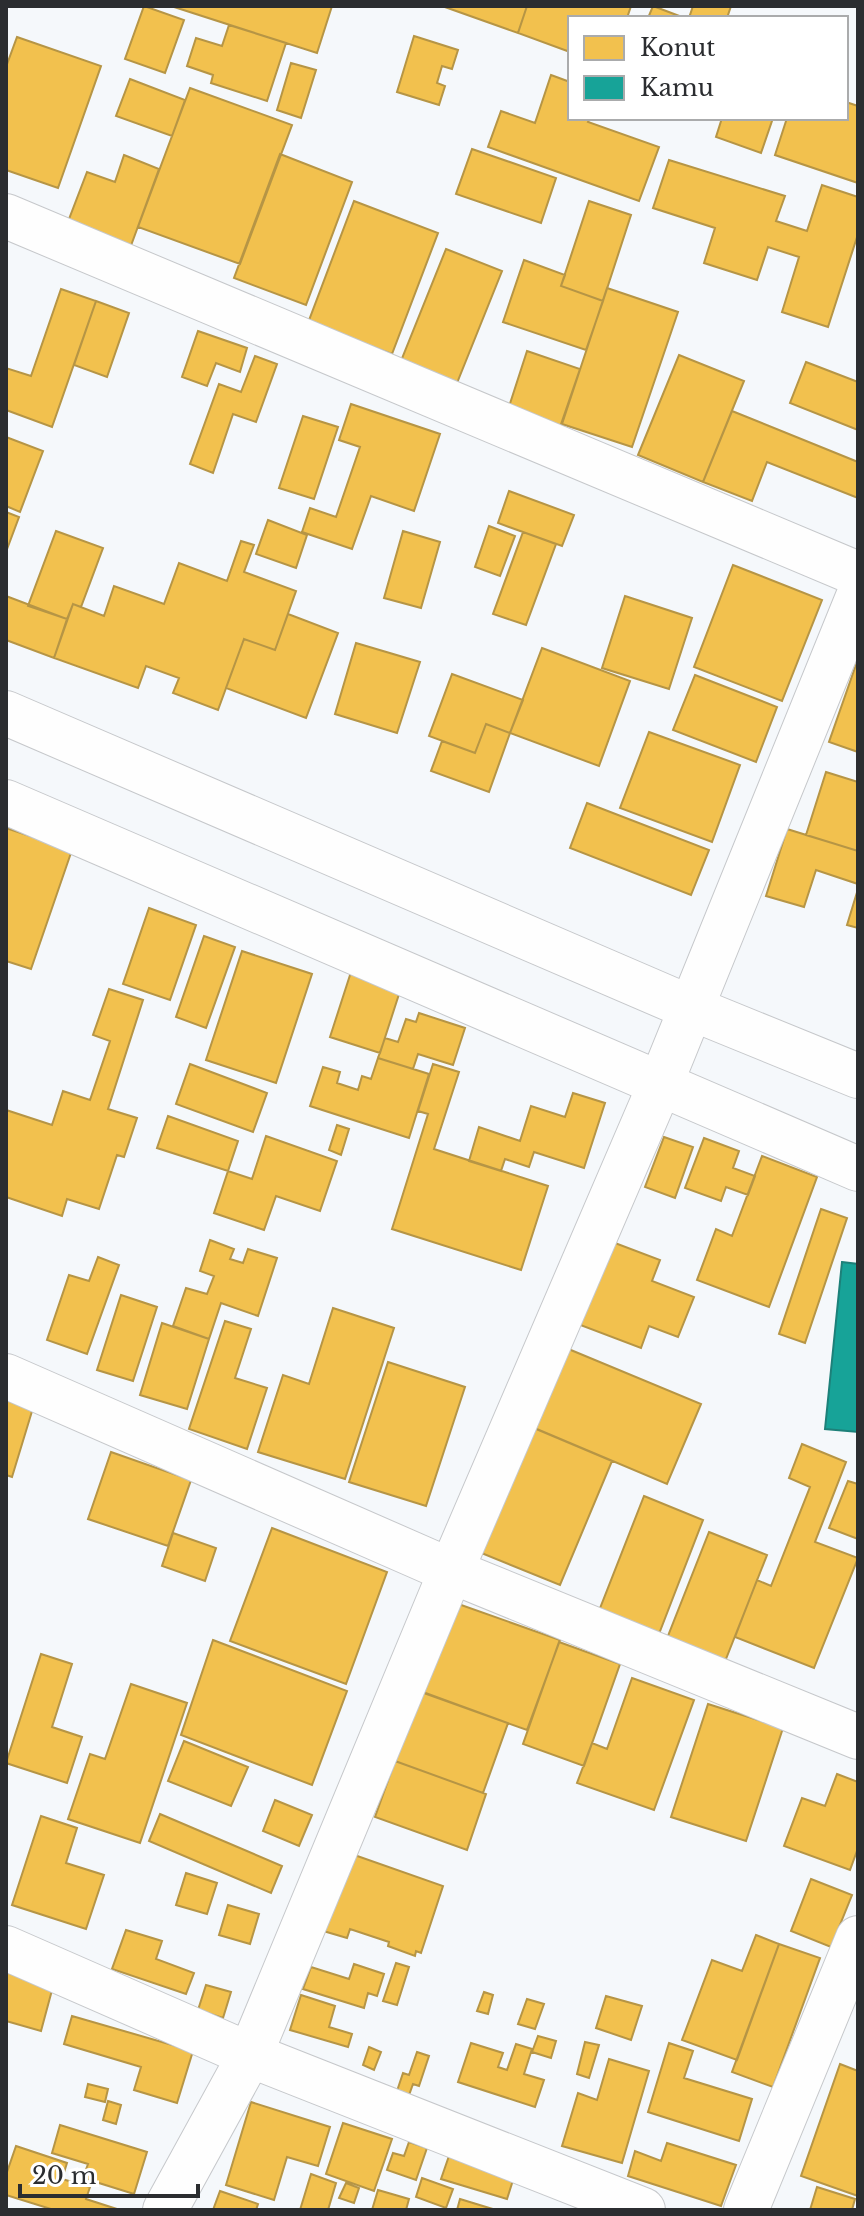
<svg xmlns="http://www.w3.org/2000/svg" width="864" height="2216" viewBox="0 0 864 2216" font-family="'Libre Baskerville',serif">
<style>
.homes{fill:#f2c14e;stroke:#b69545;stroke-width:2}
.public{fill:#17a398;stroke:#1d8079;stroke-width:2}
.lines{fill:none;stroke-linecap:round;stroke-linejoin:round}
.street-casing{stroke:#c6c8cb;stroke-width:46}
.secondary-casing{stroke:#c6c8cb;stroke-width:46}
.street{stroke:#fefefe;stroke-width:44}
.secondary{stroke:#fefefe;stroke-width:44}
</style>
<rect width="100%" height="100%" fill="#f5f8fb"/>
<path class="homes" d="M144,6l40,14 -19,53 -40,-14z
M171,6h161l-15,47z
M442,6h85l-9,27z
M527,6h104l-4,12h-57v34l-52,-19z
M653,6l29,11v1h-34z
M693,6h38l-4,12h-38z
M229,25l57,18 -19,58 -56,-18 2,-8 -26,-9 9,-28 26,8z
M414,36l44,14 -6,19 -10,-3 -5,17 8,3 -6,19 -42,-13z
M17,37l84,29 -43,122 -52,-18v-103z
M291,63l25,7 -15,48 -24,-8z
M551,75l19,7v36h20l-2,4 71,25 -20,54 -151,-54 13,-36 34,12z
M130,79l55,21 -13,36 -56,-20z
M190,88l102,37 -52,139 -102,-37z
M846,102l12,4v77l-83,-28 12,-37h59z
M722,118h51l-12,35 -45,-16z
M472,149l84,29 -15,45 -85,-29z
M280,154l72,28 -46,123 -72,-27z
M124,155l35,14 -30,82 -63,-24 21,-55 28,10z
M669,160l116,36 -9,25 31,10 15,-46 36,12v37l-30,93 -46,-15 17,-55 -31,-10 -11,33 -53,-17 11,-35 -62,-20z
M354,201l84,32 -46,121 -84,-31z
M589,201l42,14 -28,86 -42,-15z
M446,249l56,22 -45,112 -56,-22z
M524,260l41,15 -4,11 42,15 -17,49 -83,-28z
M607,288l71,24 -46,135 -70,-23z
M61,289l35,12 -44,126 -46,-17v-42l25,8z
M96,301l33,12 -22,64 -33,-12z
M198,331l49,17 -7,24 -24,-9 -9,23 -25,-9z
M527,351l53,18 -22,64 -52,-17z
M679,355l65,26 -41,101 -65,-27z
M255,356l22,8 -21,58 -23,-8 -20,59 -23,-9 29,-80 22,8z
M806,362l52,20v48l-68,-27z
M351,404l89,30 -26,77 -43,-15 -19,53 -50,-17 8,-24 26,9 24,-70 -21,-7z
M732,411l126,51v36l-91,-36 -15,39 -49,-19z
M303,416l35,11 -24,72 -35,-11z
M6,437l37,14 -23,61 -14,-6z
M509,491l65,24 -12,31 -64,-23z
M6,512l13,5 -13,35z
M268,520l39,15 -11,33 -40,-14z
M489,526l26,10 -15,40 -25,-9z
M56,531l47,17 -22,59 -8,-3 -6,15 -39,-13z
M403,531l37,11 -19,66 -37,-10z
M523,532l33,12 -30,81 -33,-11z
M241,541l13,4 -10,27 52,19 -21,59 -31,-11 -26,71 -45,-17 6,-15 -33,-12 -8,22 -84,-30 19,-54 31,12 10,-30 50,18 15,-41 48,18z
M733,565l89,35 -40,101 -88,-34z
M6,596l61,23 -13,39 -48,-18z
M625,596l67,22 -23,71 -67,-21z
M288,614l50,19 -32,85 -80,-30 18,-49 31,11z
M356,643l64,19 -23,71 -62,-19z
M542,648l88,33 -31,85 -89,-33z
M858,659v93l-29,-10z
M452,674l71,26 -13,33 -24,-9 -11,29 -46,-17z
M695,675l82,32 -21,55 -83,-32z
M486,724l24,9 -21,59 -58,-21 11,-30 33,12z
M649,732l91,33 -28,77 -92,-34z
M826,772l32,10v69l-52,-16z
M587,803l122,47 -18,45 -121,-47z
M6,828l66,22 -41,119 -25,-8z
M787,829l71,22v33l-42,-14 -12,37 -38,-11z
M858,889v39l-11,-3z
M149,908l47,17 -26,75 -47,-16z
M204,936l31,11 -29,81 -30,-11z
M242,951l70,23 -36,109 -70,-23z
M351,972l50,16 -21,65 -50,-16z
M109,989l34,11 -35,109 29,9 -13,39 -7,-2 -18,54 -32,-10 -5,17 -56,-19v-87l46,15 11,-34 27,9 20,-59 -17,-6z
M419,1013l46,15 -12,37 -35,-11 -5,15 -35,-11 7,-20 13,4 8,-23 10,3z
M378,1058l51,16 -20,64 -99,-32 13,-39 17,5 -3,11 21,7 4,-14 9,3z
M190,1064l77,29 -14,39 -77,-28z
M433,1064l26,8 -25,77 114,37 -27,84 -129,-41 36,-115 -10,-3z
M573,1093l32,10 -21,65 -50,-16 -5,15 -24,-8 -4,12 -32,-10 10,-34 41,14 11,-35 34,11z
M168,1116l70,25 -10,30 -71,-23z
M337,1125l12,4 -8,26 -12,-5z
M266,1136l71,25 -17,50 -44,-15 -12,34 -50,-17 14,-42 24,8z
M664,1137l29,10 -18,51 -30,-11z
M704,1138l35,13 -6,17 22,8 -7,19 -22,-8 -5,14 -36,-13z
M762,1156l55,21 -48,130 -72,-27 19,-51 16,7z
M821,1209l26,9 -42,125 -26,-9z
M210,1240l24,9 -4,10 13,4 5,-14 29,9 -19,58 -37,-13 -12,36 -36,-13 13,-38 21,6 7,-18 -14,-5z
M607,1240l53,20 -8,21 42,16 -16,40 -29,-11 -8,22 -66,-25z
M98,1257l21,8 -32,89 -40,-14 22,-65 20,6z
M121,1295l36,12 -24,74 -36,-11z
M333,1308l61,20 -49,151 -87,-27 25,-77 26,9z
M225,1321l26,8 -16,49 32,10 -20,61 -58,-20z
M162,1323l47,16 -22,70 -47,-14z
M566,1348l135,56 -34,80 -135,-57z
M388,1362l77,25 -39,119 -77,-24z
M6,1399l27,9 -21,69 -6,-2z
M522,1423l90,38 -52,124 -91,-37z
M802,1444l44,18 -31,80 43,16 -44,110 -79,-31 22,-57 14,6 39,-99 -21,-9z
M111,1452l80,28 -23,66 -80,-27z
M848,1481l10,3v55l-29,-11z
M644,1496l59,24 -46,119 -60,-23z
M272,1528l115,44 -41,112 -116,-43z
M709,1532l58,23 -43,109 -58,-23z
M173,1533l43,15 -11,33 -43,-15z
M447,1600l113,40 -33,90 -112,-40z
M213,1640l134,51 -35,94 -131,-50z
M559,1642l61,22 -36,102 -61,-22z
M41,1654l31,10 -20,63 30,10 -15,46 -61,-20z
M632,1678l62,22 -40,110 -77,-27 15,-40 15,6z
M131,1684l56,19 -47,140 -72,-24 22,-65 15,5z
M420,1691l88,32 -25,70 -88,-32z
M708,1704l75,24 -37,113 -75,-24z
M184,1741l64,26 -17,39 -63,-25z
M395,1761l91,33 -19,56 -92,-33z
M837,1774l21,8v66l-8,22 -66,-24 18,-48 23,8z
M275,1800l37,15 -13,31 -36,-15z
M160,1814l122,52 -11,27 -122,-52z
M41,1816l36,12 -11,35 38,12 -18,54 -74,-24z
M343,1851l100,35 -22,67 -5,-2 -1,5 -27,-10 1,-4 -39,-13 -3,9 -27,-8z
M186,1873l31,10 -10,31 -31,-9z
M811,1879l41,16 -21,52 -40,-16z
M228,1905l31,9 -9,30 -31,-9z
M126,1930l36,11 -6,18 38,14 -8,21 -74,-25z
M756,1935l23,9 -42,116 -55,-20 30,-80 30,11z
M779,1944l41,14 -47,129 -41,-15z
M396,1963l13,4 -12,38 -14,-4z
M354,1964l30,10 -7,22 -9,-3 -4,15 -61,-19 8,-22 38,12z
M6,1966l49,13 -14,52 -35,-10z
M206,1985l25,7 -8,26 -25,-8z
M484,1992l9,3 -5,19 -11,-3z
M301,1995l34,11 -6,21 23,7 -4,13 -58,-17z
M606,1996l36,10 -11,34 -35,-12z
M527,1999l17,5 -9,25 -17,-5z
M72,2016l121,35 -16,52 -43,-13 7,-23 -77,-23z
M538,2036l18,5 -5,17 -19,-6z
M585,2042l14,3 -10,33 -12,-4z
M471,2043l32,10 -5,14 9,3 9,-26 16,5 -8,25 20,6 -9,27 -77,-25z
M669,2043l24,8 -9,27 68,21 -13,42 -91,-29z
M369,2047l12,5 -7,18 -11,-5z
M417,2052l12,4 -10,30 -6,-2 -5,14 -12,-4 7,-21 6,2z
M609,2059l40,12 -27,92 -60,-17 16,-53 19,7z
M840,2064l18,7v125l-57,-20z
M88,2084l20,5 -3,13 -20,-5z
M108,2101l13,4 -5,19 -13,-4z
M251,2102l79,25 -12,39 -31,-9 -13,43 -48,-15z
M343,2123l49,16 -18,52 -48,-17z
M60,2125l87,27 -13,42 -51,-16 5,-14 -36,-11z
M409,2142l18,6 -11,32 -29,-10 6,-17 11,3z
M667,2143l69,22 -15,41 -93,-30 7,-25 26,10z
M16,2146l51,17 -5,16 28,8 -4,12 34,11h-66l-48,-15v-20z
M450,2153l65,21 -8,25 -66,-20z
M311,2174l25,9 -8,27h-28z
M422,2178l31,11 -7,19 -30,-11z
M346,2183l13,5 -5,15 -15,-5z
M817,2187l38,12 -3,11h-42z
M378,2190l31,9 -3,11h-34z
M220,2191l38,13 -2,6h-43z
M460,2199l36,11h-39z"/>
<path class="public" d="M842,1262l16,2v168l-33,-3z"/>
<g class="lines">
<defs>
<path id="street" d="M6,216l852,358
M6,1948l244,107 393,155
M165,2210l85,-155 201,-484 209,-486 198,-488"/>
<path id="secondary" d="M6,713l685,295 167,68
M6,802l852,367
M6,1376l445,195 407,166
M746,2210l112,-272"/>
</defs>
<use href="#street" class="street-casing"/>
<use href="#secondary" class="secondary-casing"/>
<use href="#street" class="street"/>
<use href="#secondary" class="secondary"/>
</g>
<rect width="864" height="2216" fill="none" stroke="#2b2d30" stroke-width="16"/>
<rect x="568" y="16" width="280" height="104" fill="#ffffff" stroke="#aaabac" stroke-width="2"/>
<rect x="584" y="36" width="40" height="24" fill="#f2c14e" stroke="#aaabac" stroke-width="2"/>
<text x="640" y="56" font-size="24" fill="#2b2d30">Konut</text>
<rect x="584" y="76" width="40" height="24" fill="#17a398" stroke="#aaabac" stroke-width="2"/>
<text x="640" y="96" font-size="24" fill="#2b2d30">Kamu</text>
<path d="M20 2184v12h178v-12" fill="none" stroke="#2b2d30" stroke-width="4"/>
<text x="32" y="2184" font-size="24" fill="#2b2d30" stroke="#ffffff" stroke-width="6" paint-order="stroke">20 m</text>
</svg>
